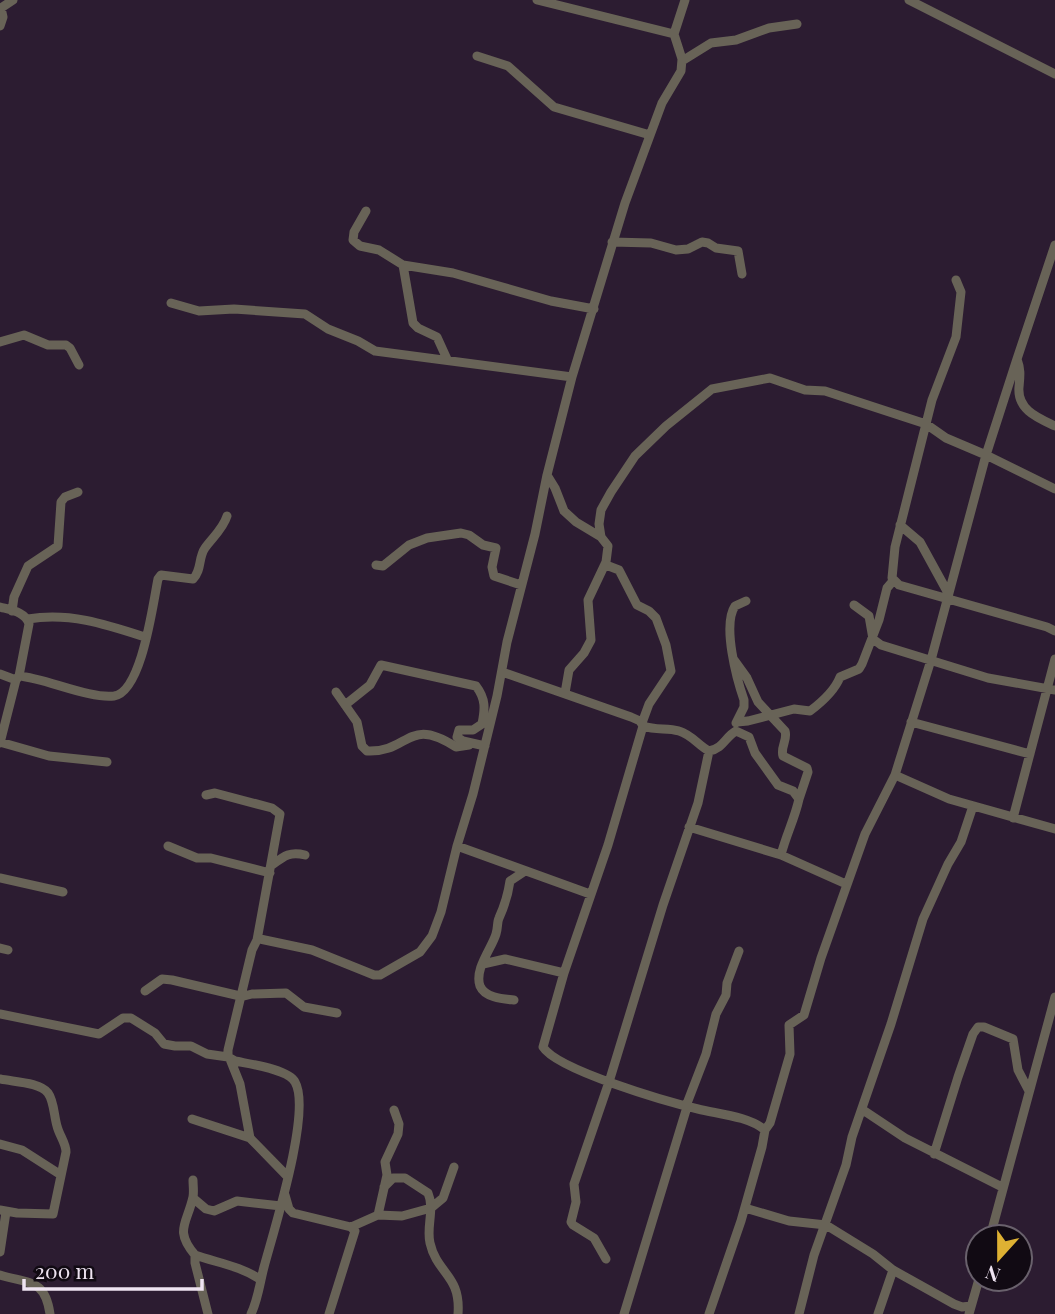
<svg xmlns="http://www.w3.org/2000/svg" width="1055" height="1314" viewBox="0 0 1055 1314" font-family="'Playfair Display',serif">
<style>
.lines{fill:none;stroke-linecap:round;stroke-linejoin:round}
.minor{stroke:#686357;stroke-width:9}
</style>
<rect width="100%" height="100%" fill="#2c1c31"/>
<g class="lines">
<path class="minor" d="M537,0l137,34
M909,0l146,74
M0,26l3,-9 -2,-9 12,-8
M477,56l31,10 46,41 96,28
M682,61l29,-18 25,-3 33,-12 28,-4
M366,211l-12,21 -1,8 7,6 19,4 24,15 50,8 98,28 43,8
M612,242l39,1 25,7 12,-1 14,-7 6,1 8,5 22,3 4,23
M1055,245l-38,114c4,11 3,17 2,28 -2,23 19,31 36,39
M403,265l10,58 5,5 19,9 10,22
M956,280l5,12 -5,45 -24,63 -37,147 -3,31 7,7 148,42 8,4
M171,303l28,8 35,-2 71,5 23,15 30,12 17,10 197,26
M0,342l24,-7 24,10h18l4,3 9,17
M547,475l8,13 9,23 12,11 25,15 7,9 -2,16 -18,38 3,40 -7,13 -15,17 -4,23
M900,525l20,17 28,51
M601,537l-2,-13 2,-14 10,-18 24,-36 31,-30 46,-37 58,-11 35,12 20,1 101,33 20,14 40,17 69,34
M376,565l7,1 26,-21 18,-7 34,-5 8,2 14,10 13,3 -4,19 2,9 27,9
M606,565l13,5 18,35 12,6 7,7 10,27 5,26 -22,33 -7,19
M854,605l15,11 4,23 8,6 107,33 67,12
M0,607c11,3 26,5 29,17l-10,52 -3,4 -16,63
M12,611l2,-14 14,-31 30,-20 3,-44 4,-5 13,-5
M28,619c41,-7 77,5 117,18
M734,660l13,18 11,24 27,29c3,9 -5,16 -2,25l24,12 1,4 -9,27
M502,672l129,45 9,4 3,5 -35,119 -44,128 -21,74c14,23 125,55 155,62 20,5 50,7 67,21l-3,17 -21,74 -32,93
M0,674l16,6
M19,676c26,2 70,23 95,20 28,-4 39,-93 44,-117l3,-4 32,4c9,-9 5,-21 12,-31 7,-10 18,-19 22,-32
M336,692l21,30 5,24 5,5c43,2 40,-36 89,-4l13,-2
M345,705l25,-20 11,-20 95,21c10,13 9,23 6,38l-9,6h-14l-2,7 6,4 22,5
M737,722l11,-1 46,-12 16,2c12,-9 25,-21 30,-34l19,-8 3,-5 17,-44 8,-32 6,-7
M911,722l119,32
M736,723l8,-16v-7c-7,-20 -22,-75 -9,-94l11,-5
M643,726c14,5 24,1 36,5 13,4 19,14 30,20 15,-3 16,-14 27,-20l13,6 6,16 23,32 15,6 6,8c-4,19 -13,36 -18,56
M0,742l49,14 58,6
M895,775l54,24 106,30
M206,795l9,-2 57,15 8,6 -23,126
M1013,818l42,-159
M689,827l92,28 65,29
M168,846l29,12h14l59,15
M457,846l133,48
M272,865c12,-9 18,-14 33,-10
M0,878l63,14
M0,948l8,2
M483,964l22,-5 59,14
M145,991l17,-12 10,1 68,16
M240,997l12,-3 34,-1 18,14 33,6
M514,1000c-10,-1 -29,-2 -34,-14 -6,-17 12,-38 16,-52 2,-6 1,-12 3,-16 6,-13 9,-23 11,-37l15,-10
M0,1014l99,20 24,-16h8l24,15 9,11 11,2h16l16,8 21,3
M230,1059l10,25 10,54 38,39
M0,1079c13,3 40,3 48,14 6,8 6,23 9,33 2,9 9,17 9,26l-13,62 -36,-1 -17,-3
M686,1106l20,-52 10,-40 10,-19 1,-12 12,-32
M863,1110l42,28 97,49
M192,1119l58,19
M765,1130l5,-7 20,-69 -1,-29 15,-10 17,-57 44,-124 30,-59 36,-115 55,-205 31,-96
M0,1144l22,6 39,25
M934,1154l24,-77 15,-43 5,-7h6l29,12 5,31 11,21
M193,1180c0,5 1,12 0,17 -6,27 -19,33 2,58v8l13,51
M384,1187l9,-9h12l23,15c7,16 -2,34 2,50 7,31 31,32 28,71
M285,1195l4,14 4,4 58,14 4,4 -26,83
M193,1198l13,11 8,2 23,-10 44,5
M745,1208l44,13 37,4 47,29 20,16 61,34 8,3 9,-1
M378,1215l9,-40 -2,-13 13,-28 1,-10 -5,-14
M351,1227l27,-12 24,1 29,-8 12,-10 11,-31
M990,1237l65,-240
M0,1252l6,-40
M195,1255c23,8 46,11 66,25
M606,1259l-12,-21 -21,-13 -2,-3 5,-20 -2,-18 35,-102 54,-177 35,-102 11,-52
M0,1275c30,9 45,4 50,39
M251,1314c7,-14 9,-32 13,-47 9,-34 48,-156 31,-185 -7,-13 -46,-18 -60,-21l-7,-4v-7l24,-100 5,-10 3,-1 52,11 62,25h6l40,-23 12,-16 9,-24 16,-66 16,-52 24,-98 10,-54 28,-108 12,-59 25,-98 53,-174 37,-100 19,-32 1,-12 -8,-25 11,-34
M624,1314l63,-207
M799,1314l15,-59 32,-90 6,-28 39,-113 32,-105 25,-55 13,-22 12,-36
M878,1314l15,-44
M969,1314l10,-35"/>
</g>
<g transform="translate(999 1258) rotate(201)"><circle r="33" fill="#110a13" stroke="#69616c" stroke-width="2"/>
<path d="M0-5L12 26L0 18L-12 26Z" fill="#deb133"/>
<text y="-10" font-size="19" font-weight="bold" text-anchor="middle" fill="#eee3f1">N</text>
</g>
<path d="M24 1279v10h178v-10" fill="none" stroke="#eee3f1" stroke-width="3.5"/>
<text x="35" y="1279" font-size="21" fill="#eee3f1" stroke="#110a13" stroke-width="5" paint-order="stroke">200 m</text>
</svg>
